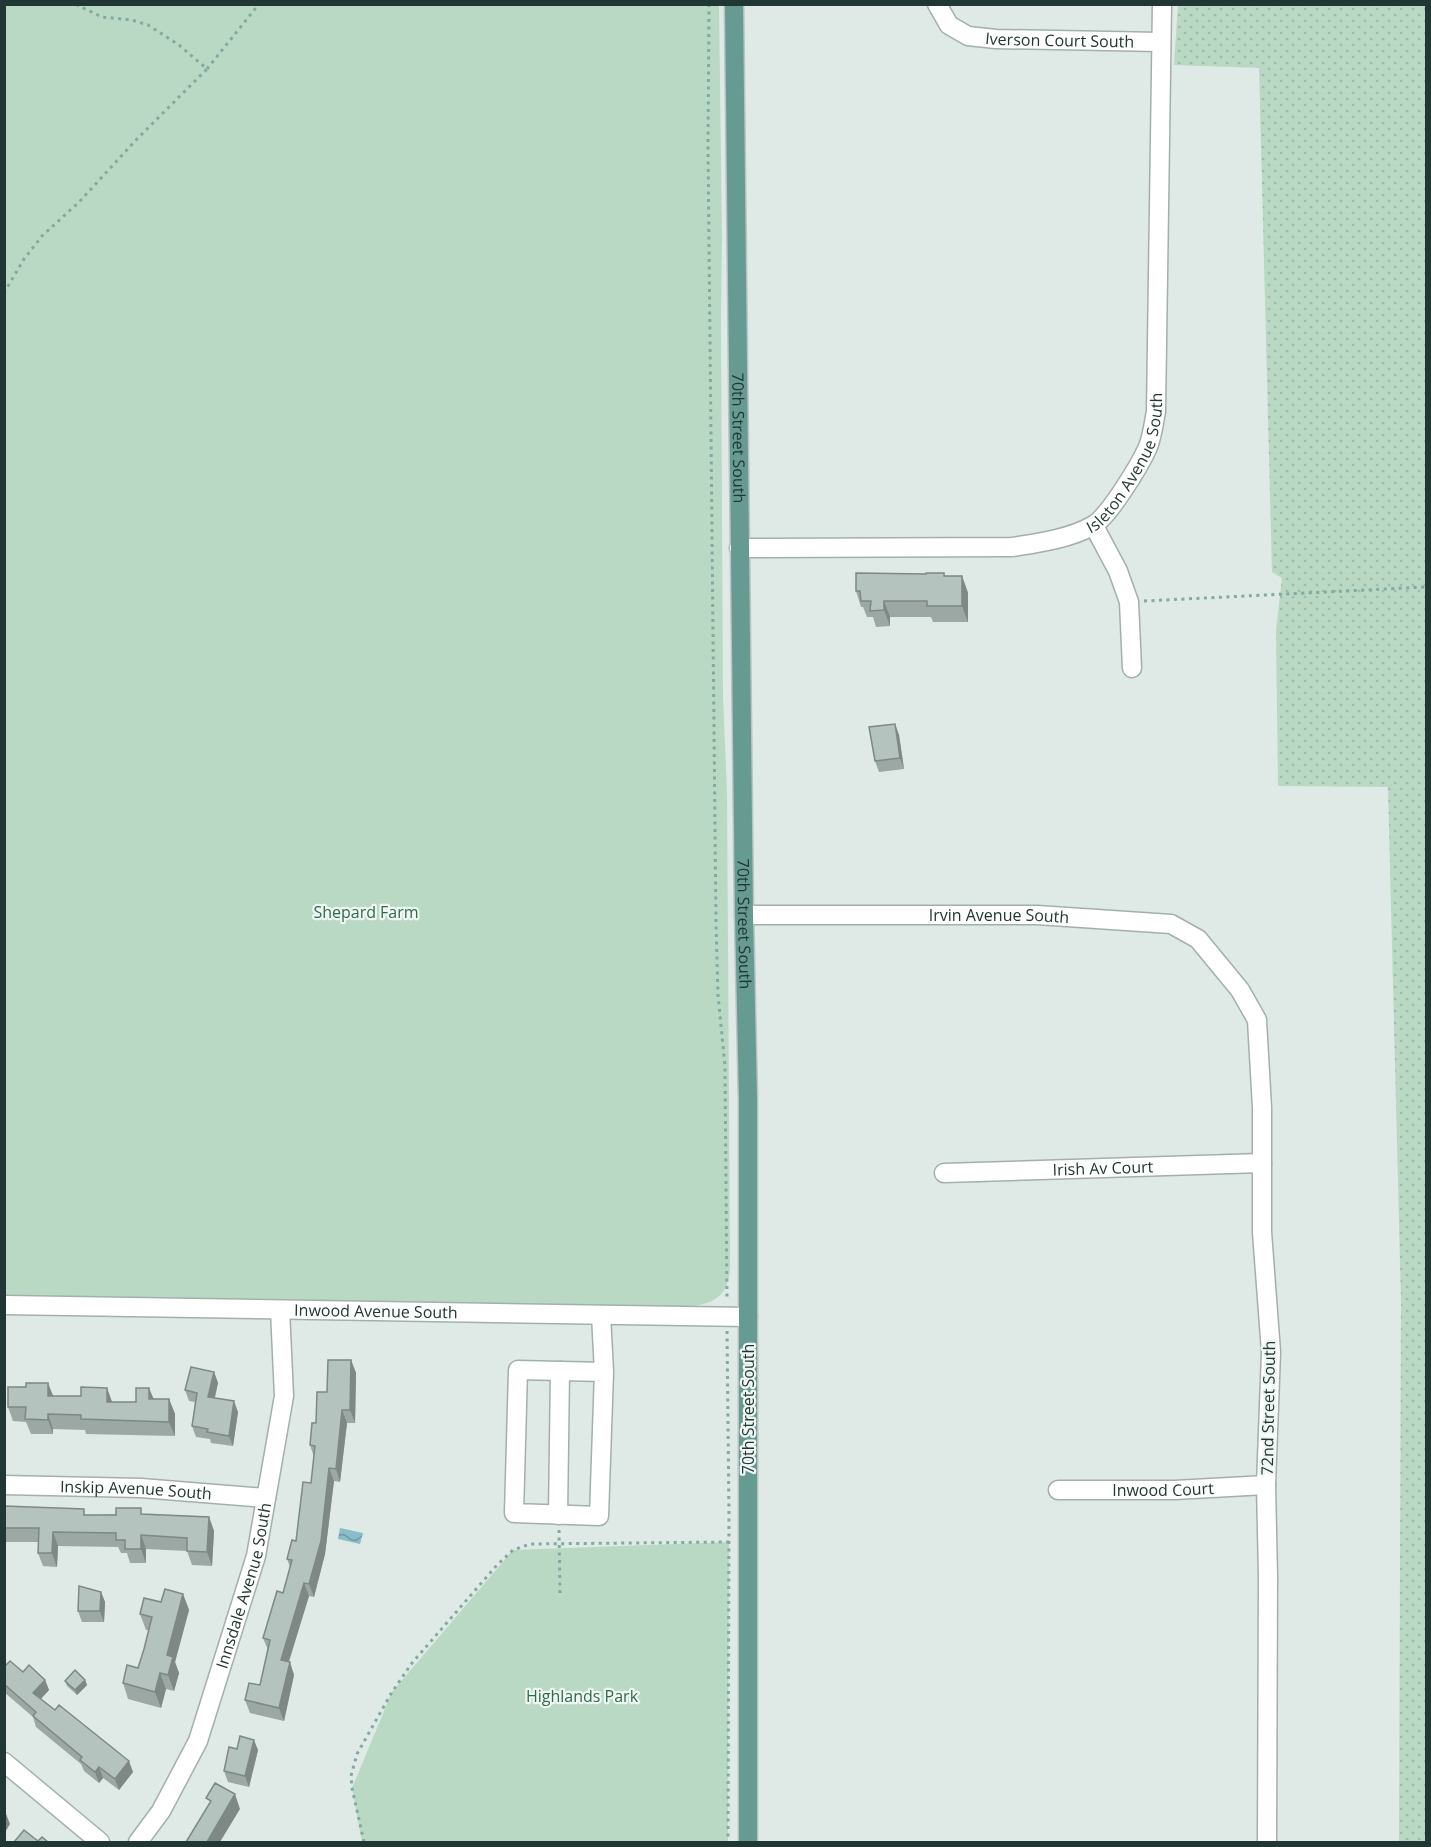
<svg xmlns="http://www.w3.org/2000/svg" width="1431" height="1847" viewBox="0 0 1431 1847" font-family="'Open Sans',sans-serif">
<style>
.grass{fill:url(#grass-dots)}
.green{fill:#b9d9c4}
.water{fill:url(#water-waves)}
.lines{fill:none;stroke-linecap:round;stroke-linejoin:round}
.minor-casing{stroke:#a2b0ac;stroke-width:21}
.major-casing{stroke:#bcc3c2;stroke-width:21}
.path{stroke:#81aaa0;stroke-width:3;stroke-dasharray:3 4.5;stroke-linecap:butt}
.minor{stroke:#fff;stroke-width:18}
.major{stroke:#669b92;stroke-width:18}
.wall{fill:#9ba8a3}
.shaded-wall{fill:#7e8885}
.building{fill:#b4c3be;stroke:#7e8885;stroke-width:1.5}
.labels{text-anchor:middle;dominant-baseline:central;stroke-width:4.5;stroke-linejoin:round;paint-order:stroke}
.street-label{font-size:16px;fill:#213733;stroke:#eff6f3}
.park-label{font-size:16px;fill:#2f6b4b;stroke:#eff6f3}
</style>
<defs>
<pattern id="grass-dots" width="8" height="8" patternUnits="userSpaceOnUse" patternTransform="scale(1.5)"><rect width="8" height="8" fill="#b9d9c4"/><path d="M2 2h.1M6 6h.1" fill="none" stroke="#9fbba9" stroke-width="1.8" stroke-linecap="round"/></pattern>
<pattern id="water-waves" width="16" height="10" patternUnits="userSpaceOnUse" patternTransform="scale(1.5)"><rect width="16" height="10" fill="#8abcca"/><path d="M0 5q4-4 8 0t8 0" fill="none" stroke="#709aa5"/></pattern>
</defs>
<rect width="100%" height="100%" fill="#dfe9e5"/>
<path class="grass" d="M1178,5h248v1837h-27l2,-541 -13,-514 -110,-1 -2,-155 6,-53 -10,-6 -13,-504 -85,-3z"/>
<path class="green" d="M5,5h714l3,232 -1,84 2,376 4,95 3,476c-2,31 -18,36 -47,40l-678,-12z
M729,1542l-1,300h-366l-10,-54 40,-96 121,-142z"/>
<path class="water" d="M340,1528l23,5 -3,11 -22,-5z"/>
<g class="lines">
<defs>
<g id="minor">
<path id="s1" d="M937,4l12,21 19,11 28,3 164,3"/>
<path d="M1094,526l24,45 11,31 3,66"/>
<path id="s2" d="M739,548l273,-1c25,-4 57,-8 80,-21 16,-8 48,-61 56,-79 4,-10 6,-24 8,-36l6,-407"/>
<path id="s3" d="M744,915h293l134,9 27,15 42,51 17,30 5,88v124l9,120 -5,133 2,91 -1,266"/>
<path id="s4" d="M944,1173l318,-10"/>
<path id="s5" d="M4,1305l744,12"/>
<path d="M601,1315l3,57 -5,144 -85,-3 4,-143 86,2"/>
<path id="s6" d="M4,1485l137,3 125,10"/>
<path id="s7" d="M1058,1490h117l91,-5"/>
<path d="M558,1515l2,-144"/>
<path d="M4,1762l96,80"/>
<path id="s8" d="M138,1842l23,-31 37,-70 58,-185 28,-160 -4,-86"/>
</g>
<g id="major">
<path id="s9" d="M734,4l10,911 4,185v742"/>
</g>
</defs>
<use href="#minor" class="minor-casing"/>
<use href="#major" class="major-casing"/>
<path class="path" d="M709,4l-1,143 8,776 2,72 7,71 2,235
M207,69l52,-65
M4,293l20,-34 18,-23 37,-34 58,-63 70,-70 -28,-24 -31,-20 -16,-5 -30,-3 -27,-13
M1144,601l282,-14
M727,1331l2,183 -1,328
M559,1530l1,64
M364,1842l-12,-54 -1,-12 6,-22 35,-62 20,-29 85,-98 16,-15 17,-6 199,-2"/>
<use href="#minor" class="minor"/>
<use href="#major" class="major"/>
</g>
<path class="wall" d="M944,573l1,3h17l6,17v29h-35l-2,-5h-41v9l-14,1 -3,-10h-6l-4,-10h-2l-5,-16 70,-17z
M895,724l4,11 5,34 -25,3 -4,-11z
M351,1360l5,13 -1,50h-8l-7,59 -6,-1 -9,73 -11,43 -5,-1 -20,66 5,13 -10,46 -34,-8 -5,-13 15,-15 8,-35 -5,-12 20,-45 7,-26 -3,-8 9,-18 15,-58 3,-26 -4,-12 6,-22 11,-31z
M214,1372l4,11 -3,15 23,14 -5,34 -22,-3 -1,-4 -14,-2 -4,-11 3,-24 -6,-1 -4,-11z
M26,1387l27,9h28l26,-8 5,14h24l18,-3h15l6,15v22l-89,-2 -1,-4 -32,-1v5h-22l-5,-12 -13,-1 -5,-14z
M4,1506l82,9 57,-1 66,3 5,14 -2,35 -20,-1 -5,-14 -41,-2v14h-16l-3,-10h-6l-3,-6 -60,-1 -1,21 -14,-1 -5,-13 1,-11h-35z
M101,1592l4,10 -1,20h-22l-4,-11z
M183,1594l6,16 -14,52 4,11 -5,18 -8,-2 -5,19 -33,-9 -5,-16 15,-15 6,-19 5,-19h-3l-6,-16 21,-12z
M4,1667l41,13 4,10 -8,9 92,73 -14,18 -16,-12 -4,5 -15,-12 -3,-7 -45,-37 -3,-10 -29,-25z
M85,1680l2,5 -10,10 -10,-9 -2,-5z
M237,1749l21,1 -9,37 -21,-5 -4,-11z"/>
<path class="shaded-wall" d="M962,576l6,17v29l-6,-16z
M884,601l6,16v9l-6,-16z
M895,724l4,11 5,34 -4,-11z
M351,1360l5,13 -1,50 -5,-13z
M214,1372l4,11 -6,25 -4,-11z
M48,1383l6,15 -6,-2z
M107,1388l5,14h-5z
M149,1388l6,14 -6,-3z
M169,1399l6,15v22l-6,-14z
M234,1401l4,11 -5,34 -4,-10z
M342,1410l5,13 -7,59 -4,-13z
M48,1414l5,15v5l-5,-14z
M329,1468l5,13 -9,73 -11,43 -5,-13z
M209,1517l5,14 -2,35 -5,-14z
M53,1532l5,14 -1,21 -5,-14z
M141,1535l5,14v14l-5,-14z
M304,1583l5,13 -24,77 -4,-13z
M101,1592l4,10 -1,20 -4,-11z
M183,1594l6,16 -14,52 4,11 -5,18 -6,-16 -1,-20z
M290,1662l4,13 -10,46 -5,-13z
M160,1673l6,16 -5,19 -6,-16z
M45,1680l4,10 -12,13 -4,-10z
M85,1680l2,5 -10,10 -2,-5z
M254,1740l4,10 -9,37 -4,-11z
M129,1761l4,11 -14,18 -4,-11z
M99,1767l4,11 -4,5 -4,-11z
M235,1794l5,15 -20,33h-13z
M5,1811l5,13 -6,10v-22z"/>
<path class="building" d="M856,573l70,1v-1h18v3h18v30h-35v-5h-43v9l-14,1 1,-10h-10l-1,-10h-4z
M895,724l5,34 -25,3 -6,-34z
M328,1360h23l-1,50h-8l-6,59 -7,-1 -8,73 -12,43 -5,-1 -23,77 9,2 -11,46 -34,-8 4,-17 11,2 10,-45 -7,-2 14,-47 6,2 9,-33 -5,-1 5,-19 4,1 7,-59 8,1 4,-37 -5,-1 2,-22h4l1,-31h10z
M191,1367l23,5 -6,25 26,4 -5,35 -22,-4 1,-3 -16,-3 5,-33 -12,-3z
M26,1383h22v13h33v-9l26,1v14h29v-14h13v11h20v23l-88,-3v-4l-33,-1v6l-23,-1 1,-12h-18v-20h18z
M4,1506l80,3v6h32v-7h25v6l68,3 -2,35 -20,-1v-13l-46,-3v14h-16v-9h-9v-7l-63,-1 -1,21h-14l1,-25h-35z
M79,1586l22,6 -1,19h-22z
M165,1589l18,5 -16,61 6,2 -5,18 -8,-2 -5,19 -32,-9 4,-18 11,3 6,-19 8,-32 -12,-3 4,-16 17,4z
M10,1661l13,11 6,-7 16,15 -12,13 22,17 4,-5 70,56 -14,18 -16,-12 -4,5 -15,-12 2,-3 -49,-41 3,-4 -32,-28v-17z
M75,1670l10,10 -10,10 -10,-9z
M240,1736l14,4 -9,36 -21,-5 5,-24 8,2z
M215,1783l20,11 -28,48h-21l25,-41 -5,-3z
M24,1830l14,11 4,-4 6,5h-34z"/>
<g class="labels">
<g class="street-label">
<text stroke="none"><textPath href="#s1" startOffset="138">Iverson Court South</textPath></text>
<text stroke="none"><textPath href="#s9" startOffset="434">70th Street South</textPath></text>
<text stroke="none"><textPath href="#s2" startOffset="430">Isleton Avenue South</textPath></text>
<text stroke="none"><textPath href="#s3" startOffset="255">Irvin Avenue South</textPath></text>
<text stroke="none"><textPath href="#s9" startOffset="920">70th Street South</textPath></text>
<text stroke="none"><textPath href="#s4" startOffset="159">Irish Av Court</textPath></text>
<text stroke="none"><textPath href="#s5" startOffset="372">Inwood Avenue South</textPath></text>
<text transform="translate(1268 1408) rotate(-89)">72nd Street South</text>
<text transform="translate(748 1409) rotate(-90)">70th Street South</text>
<text stroke="none"><textPath href="#s7" startOffset="105">Inwood Court</textPath></text>
<text stroke="none"><textPath href="#s6" startOffset="132">Inskip Avenue South</textPath></text>
<text stroke="none"><textPath href="#s8" startOffset="280">Innsdale Avenue South</textPath></text>
</g>
<g class="park-label">
<text x="366" y="912">Shepard Farm</text>
<text x="582" y="1696">Highlands Park</text>
</g>
</g>
<rect width="1431" height="1847" fill="none" stroke="#213733" stroke-width="12"/>
</svg>
